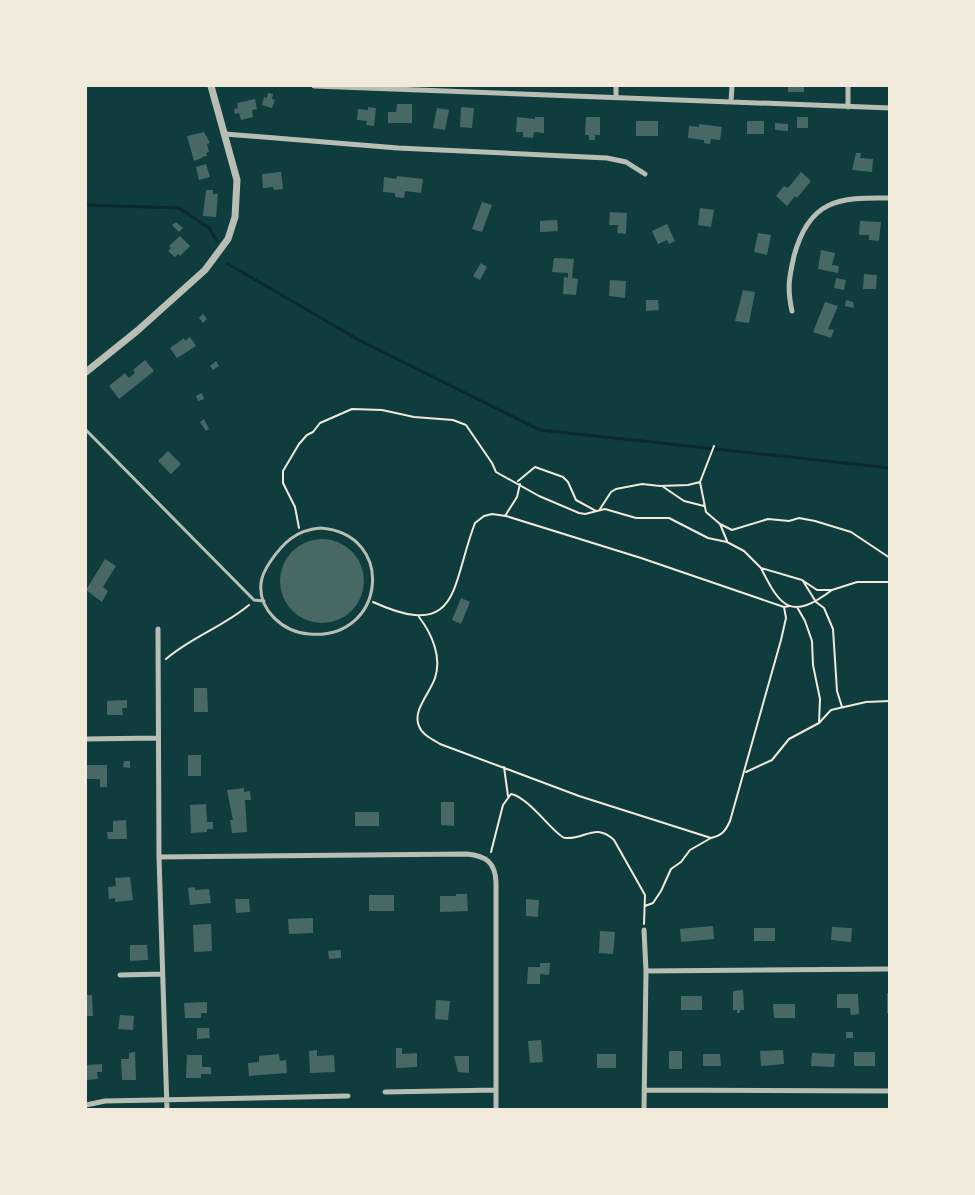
<svg xmlns="http://www.w3.org/2000/svg" width="975" height="1195" viewBox="0 0 975 1195" font-family="'Archivo Narrow',sans-serif">
<style>
.lines{fill:none;stroke-linecap:round;stroke-linejoin:round}
.stream{stroke:#0a2a2b;stroke-width:3}
.building{fill:#486865}
.path{stroke:#f1e9da;stroke-width:2}
.service{stroke:#b8beb3;stroke-width:3}
.minor{stroke:#b8beb3;stroke-width:5}
.tertiary{stroke:#b8beb3;stroke-width:7}
</style>
<rect width="100%" height="100%" fill="#0f3d3e"/>
<g class="lines">
<path class="stream" d="M86,205l93,3 30,20 8,13
M228,264l131,76 181,90 350,38"/>
</g>
<path class="building" d="M788,86h16v6h-16z
M268,93l5,1 -1,5 3,1 -3,8 -10,-3 2,-8 3,1z
M255,99l2,10 -5,1 1,7 -12,3 -2,-7 -4,1 -1,-5 4,-1 -1,-5z
M397,104h15v19h-24v-11h8z
M368,107l8,1 -2,18 -8,-1 1,-4 -10,-1 1,-11 10,1z
M461,107l13,1 -2,20 -12,-1z
M437,108l12,2 -4,20 -12,-2z
M517,117l18,2v-2h9v16l-10,-1 -1,6 -10,-1v-5h-7z
M586,117h14v18h-5v5h-6v-5h-4z
M797,117h11v11h-11z
M636,121h22v15h-22z
M747,121h17v13h-17z
M775,123l13,1v7l-13,-1z
M699,124l23,3 -2,13 -9,-1 -1,5 -6,-1v-3l-16,-2 1,-12 10,1z
M204,132l6,11 -3,1 2,8 -3,1 1,3 -5,1v1l-8,3 -7,-25z
M856,153h5l-1,5 13,1 -1,13 -20,-2z
M206,164l4,13 -11,3 -3,-13z
M281,172l2,17 -9,1 -1,-3 -10,1 -1,-14z
M801,172l10,9 -14,17 -2,-2 -8,10 -11,-10 8,-10 4,2z
M397,176l26,3 -2,14 -16,-2 -1,7 -9,-1v-4l-12,-1 1,-15 12,2z
M206,190h7v4h5l-2,23 -13,-1z
M482,202l10,3 -10,27 -10,-3z
M700,208l14,2 -3,17 -13,-2z
M610,212l17,1 -1,21 -9,-1 1,-8h-9z
M557,220l1,11 -18,1v-11z
M860,221l21,1 -2,19 -10,-1v-5h-10z
M176,222l7,6 -4,4 -7,-7z
M667,224l8,17 -6,3 -2,-4 -9,4 -6,-13z
M758,233l13,2 -4,20 -13,-3z
M180,236l10,10 -10,10 -2,-2 -3,3 -7,-6 3,-3 -2,-2z
M821,250l14,3 -3,12 7,1 -1,7 -20,-4z
M554,258l20,1 -2,19 6,1 -2,16 -13,-1 1,-17 4,1v-5l-16,-1z
M481,263l6,4 -7,13 -7,-4z
M864,274l13,1 -1,14h-13z
M836,278l10,2 -2,10 -10,-2z
M610,280l16,1 -1,17 -16,-2z
M743,290l12,2 -6,31 -14,-2z
M646,300h12l1,10 -13,1z
M846,300l7,2 1,6 -9,-2z
M825,302l13,4 -10,23 6,1 -3,8 -18,-6z
M203,314l4,5 -4,4 -4,-5z
M190,337l6,9 -19,12 -7,-10 14,-10 1,3z
M145,360l9,11 -35,28 -10,-13 16,-13 4,5 6,-5 -2,-3z
M216,361l3,5 -6,4 -3,-4z
M202,393l2,6 -6,2 -2,-5z
M204,419l5,10 -3,2 -6,-9z
M168,451l13,13 -10,10 -13,-13z
M280 581a42 42 0 1 1 84 0a42 42 0 1 1-84 0Z
M105,559l11,7 -13,21 5,4 -6,11 -16,-12z
M461,598l9,4 -9,22 -9,-4z
M194,688h13l1,24h-14z
M127,700v8h-5l1,7h-16v-14z
M188,755h13v21h-13z
M124,761h6v7l-7,-1z
M86,765h21v22h-7v-8h-14z
M244,788v4l6,-1 1,9h-6l2,32 -15,1 -2,-13h3l-6,-30z
M441,802h13v24l-13,-1z
M206,804l1,18h6v7h-6v3l-16,1 -1,-28z
M355,812h24v14h-24z
M126,820l1,19h-19l-1,-7h6v-11z
M130,877l3,23 -18,2v-4l-6,1 -1,-12 8,-1 -1,-8z
M195,887v3l14,-1 2,14 -21,2 -2,-17z
M456,894h11l1,17 -28,1v-16h16z
M369,895h25v16h-25z
M235,899h14l1,13 -14,1z
M526,899l13,1 -1,17 -12,-1z
M313,918v15l-24,1 -1,-15z
M211,924l1,27 -18,1 -1,-27z
M713,926l1,13 -33,3 -1,-13z
M832,927l20,1 -1,14 -20,-2z
M754,928h21v13h-21z
M600,931l15,1 -2,22 -14,-1z
M130,945h17l1,15 -18,1z
M341,950v8l-12,1 -1,-8z
M540,963h10l-1,12 -9,-1v10h-13l1,-17h12z
M743,990l1,20h-4v3h-3v-3h-4v-19z
M887,993h3v20h-3z
M837,994h21l1,20 -8,1 -1,-7h-13z
M86,995h6l1,21h-7z
M681,996h21v14h-21z
M436,1000l14,1 -2,19 -13,-1z
M207,1002v11h-6v5h-16l-1,-15z
M773,1004h22v14h-21z
M120,1015l14,1 -1,14 -15,-1z
M197,1028h12l1,10 -13,1z
M846,1032h7v6h-7z
M541,1040l2,22 -13,1 -2,-22z
M396,1048h6v6l15,-1v14l-21,1z
M317,1050v6l17,-1 1,17 -25,1 -1,-22z
M783,1050l1,14 -23,2 -1,-15z
M669,1051h13v18h-13z
M135,1052l1,28h-14l-1,-21h8v-6z
M854,1052h21v14h-21z
M812,1053l23,1 -1,13 -23,-1z
M279,1054l1,7 6,-1 1,13 -38,3 -1,-13 11,-1v-6z
M597,1054h19v14h-19z
M703,1054h17l1,12h-18z
M187,1055h15v12h9v7h-10v4h-15z
M454,1056h15v17l-11,-1z
M102,1064v8h-5l1,7 -12,1v-15z"/>
<g class="lines">
<path class="path" d="M518,481l17,-14 28,10 5,5 8,18 20,11
M700,482l6,30 14,12 12,6 36,-11 21,2 10,-3 16,3 36,11 39,26
M662,486l22,15 20,5
M600,509l11,-17 5,-3 26,-5 18,2 28,-1 12,-3 14,-36
M505,516l12,-19 3,-13
M720,524l7,17
M299,528l-4,-21 -12,-24v-12l16,-27 8,-9 6,-3 7,-9 32,-14 30,1 32,7 39,3 13,5 26,38 4,9 43,24 40,17 6,1 20,-5 31,9h33l39,20 19,4 17,9 17,17 41,12 15,10h15l25,-8h33
M761,568c20,41 31,52 71,22
M803,581l13,21 8,6 9,21 4,62 5,16
M373,602c88,40 78,-17 102,-79l9,-7 8,-2 14,2 135,42 143,49 6,-1
M797,607l8,14 7,20 1,24 7,34 -1,24
M419,617c13,17 23,40 16,61 -5,15 -23,33 -16,48 3,9 13,13 21,18l139,52 132,42c11,-3 14,-6 19,-17l51,-181 5,-22 -2,-11
M166,659c25,-22 57,-32 83,-54
M504,767l4,29
M746,772l26,-12 17,-21 30,-16 12,-13 35,-8 24,-1
M491,852l12,-47 8,-11c18,3 45,43 54,44 20,2 30,-16 49,2l31,55 -1,29
M645,906l8,-3 8,-12 10,-22 10,-7 9,-12 21,-12"/>
<path class="service" d="M86,430l168,170 10,1
M320,528c77,5 66,113 -11,106 -26,-2 -51,-24 -48,-51 1,-8 5,-15 9,-21 13,-19 26,-32 50,-34z"/>
<path class="minor" d="M314,86l576,22
M616,98v-12
M731,102l1,-16
M848,107v-21
M225,134l173,14 209,10 19,4 19,12
M792,311c-5,-22 -3,-33 2,-55 15,-56 44,-59 96,-58
M158,629l1,228 8,253
M86,739l71,-1
M159,857l308,-3c19,2 28,8 29,28v228
M644,930l2,41 -2,139
M646,971l244,-2
M120,975l42,-1
M644,1090l246,1
M385,1092l111,-2
M86,1105l19,-4 243,-5"/>
<path class="tertiary" d="M86,372l51,-41 68,-61 23,-31 7,-22 2,-37 -26,-94"/>
</g>
<rect width="975" height="1195" fill="none" stroke="#f1e9da" stroke-width="174"/>
</svg>
